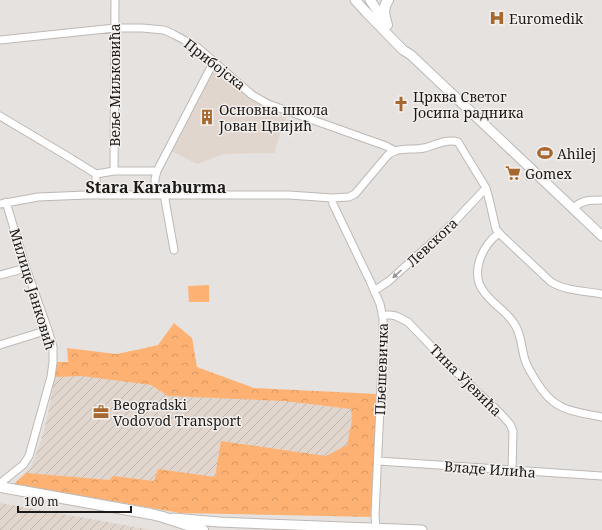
<svg xmlns="http://www.w3.org/2000/svg" width="602" height="530" viewBox="0 0 602 530" font-family="'Noto Serif',serif">
<style>
.built{fill:#e1d6ce}
.industrial{fill:url(#industrial-furrows)}
.grass{fill:#fdb274}
.forest{fill:url(#forest-crowns)}
.lines{fill:none;stroke-linecap:round;stroke-linejoin:round}
.minor-casing{stroke:#bdb9b6;stroke-width:9}
.tertiary-casing{stroke:#bdb9b6;stroke-width:11}
.secondary-casing{stroke:#bdb9b6;stroke-width:12}
.minor{stroke:#fff;stroke-width:7}
.tertiary{stroke:#fff;stroke-width:9}
.secondary{stroke:#fff;stroke-width:10}
.oneway{fill:#999898}
.labels{text-anchor:middle;dominant-baseline:central;stroke-width:3;stroke-linejoin:round;paint-order:stroke}
.poi-label{font-size:14px;fill:#1c1a19;stroke:#f3efec;text-anchor:start}
.street-label{font-size:14px;fill:#1c1a19;stroke:#f3efec}
.quarter-label{font-size:16px;font-weight:bold;fill:#1c1a19;stroke:#f3efec}
</style>
<defs>
<pattern id="industrial-furrows" width="10" height="10" patternUnits="userSpaceOnUse"><rect width="10" height="10" fill="#e1d6ce"/><path d="M-1 1l2-2M0 10L10 0M9 11l2-2" fill="none" stroke="#c0b7b0"/></pattern>
<pattern id="forest-crowns" width="20" height="18" patternUnits="userSpaceOnUse"><rect width="20" height="18" fill="#fdb274"/><path d="M2 6a3 3 0 1 1 6 0M12 15a3 3 0 1 1 6 0" fill="none" stroke="#d89864"/></pattern>
</defs>
<rect width="100%" height="100%" fill="#e6e2df"/>
<path class="built" d="M215,66l25,21 47,27 -13,39 -50,1 -27,10 -26,-13z"/>
<path class="industrial" d="M57,365l112,23 189,14 -15,110 -327,-31 15,-14 10,-26 6,-22z
M0,503l75,13 76,14h-151z"/>
<path class="grass" d="M209,285v17h-20l-1,-16z"/>
<path class="forest" d="M174,323l18,15 5,29 57,21 124,6 -5,123 -193,-4 -165,-29v-1l11,-10 83,7 4,-4 41,5 4,-12 57,8 6,-36 105,15 21,-11 5,-25 -1,-11 -67,-8 -116,-5 -17,-11 -69,-9 -31,1 2,-15h15l-1,-14 49,6 25,-5 17,-4z"/>
<g class="lines">
<defs>
<path id="minor" d="M0,40l115,-12h27l22,2 9,4 24,13 55,48 16,9 118,42 9,5
M0,116l67,40 29,18v21
M114,171l1,-171
M96,174l18,-3h43
M155,194v-15l2,-8 57,-110
M164,194l10,56
M332,198l1,6 37,77 10,23 3,14v24l-8,173 1,15
M0,204l38,-7 48,-2h203l43,3 17,-1 6,-3 32,-38c2,-2 4,-4 8,-5 9,-3 19,-1 29,-3 9,-2 24,-10 34,-6l28,46 4,15 5,22 1,4 6,7 49,46c15,9 34,9 51,12
M573,208c10,-8 16,-8 29,-8
M499,233c-4,3 -8,7 -11,11 -9,12 -15,31 -6,45 3,5 8,10 12,14 8,7 16,13 21,22 7,11 6,23 10,35 2,7 7,14 11,21 18,30 34,30 66,36
M0,275l26,-7
M374,291l15,-10 49,-44 16,-15 32,-34
M382,315h8l6,1 12,6 44,46 47,44 11,12 3,7 -1,39
M0,345l48,-15
M378,461l224,15
M3,481l20,-16 6,-9 22,-79 2,-15v-15l-5,-17 -22,-62 -20,-66"/>
<path id="tertiary" d="M355,0l11,12 37,38 8,5 191,181
M370,0l15,22
M173,518l46,4 203,8"/>
<path id="secondary" d="M387,25c-3,-10 -5,-16 1,-25
M0,487l151,27 12,3 40,13"/>
</defs>
<use href="#minor" class="minor-casing"/>
<use href="#tertiary" class="tertiary-casing"/>
<use href="#secondary" class="secondary-casing"/>
<use href="#minor" class="minor"/>
<use href="#tertiary" class="tertiary"/>
<use href="#secondary" class="secondary"/>
</g>
<defs><path id="oneway-solid" d="M-6-.8H1V-3.2L6.5 0L1 3.2V.8H-6Z"/></defs>
<use class="oneway" href="#oneway-solid" transform="translate(397 274) rotate(138)"/>
<defs>
<symbol id="hospital-bare" viewBox="-9 -9 18 18"><path d="M-5-5h3v3.5h4V-5h3V5h-3V1.5h-4V5h-3Z" fill="#a76830" stroke="#f3efec" stroke-width="2.5" paint-order="stroke"/></symbol>
<symbol id="church-bare" viewBox="-9 -9 18 18"><path d="M-1.2-6h2.4v3.5h3.3v2.4h-3.3V6h-2.4V-.1h-3.3v-2.4h3.3Z" fill="#a76830" stroke="#f3efec" stroke-width="2.5" paint-order="stroke"/></symbol>
<symbol id="building-bare" viewBox="-9 -9 18 18"><path d="M-4-6H4V6H1V3H-1V6H-4ZM-2.5-4.3h1.7v1.8h-1.7ZM.8-4.3h1.7v1.8H.8ZM-2.5-1h1.7V.8h-1.7ZM.8-1h1.7V.8H.8Z" fill="#a76830" stroke="#f3efec" stroke-width="2.5" paint-order="stroke"/></symbol>
<symbol id="stadium-bare" viewBox="-9 -9 18 18"><path d="M0-5a6.5 5 0 1 0 0 10a6.5 5 0 1 0 0-10ZM-3.5-1.8h7v3.6h-7Z" fill="#a76830" stroke="#f3efec" stroke-width="2.5" paint-order="stroke"/></symbol>
<symbol id="supermarket-bare" viewBox="-9 -9 18 18"><path d="M-6-5.5h2.5l.6 2H6L4.5 2H-2.5L-4.4-4H-6ZM-1.5 3.2a1.3 1.3 0 1 0 .1 0ZM3 3.2a1.3 1.3 0 1 0 .1 0Z" fill="#a76830" stroke="#f3efec" stroke-width="2.5" paint-order="stroke"/></symbol>
<symbol id="office-bare" viewBox="-9 -9 18 18"><path d="M-6-3h4V-5.5h4V-3h4V5H-6ZM-1-4.5V-3h2v-1.5ZM-6 0V1H6V0Z" fill="#a76830" stroke="#f3efec" stroke-width="2.5" paint-order="stroke"/></symbol>
</defs>
<g fill-rule="evenodd">
<use href="#hospital-bare" x="486" y="7" width="22" height="22"/>
<use href="#church-bare" x="390" y="93" width="22" height="22"/>
<use href="#building-bare" x="196" y="106" width="22" height="22"/>
<use href="#stadium-bare" x="534" y="142" width="22" height="22"/>
<use href="#supermarket-bare" x="502" y="162" width="22" height="22"/>
<use href="#office-bare" x="90" y="401" width="22" height="22"/>
</g>
<g class="labels">
<g class="poi-label">
<text x="509" y="18">Euromedik</text>
<text x="413" y="96">Црква Светог<tspan x="413" dy="16">Јосипа радника</tspan></text>
<text x="219" y="109">Основна школа<tspan x="219" dy="16">Јован Цвијић</tspan></text>
<text x="557" y="153">Ahilej</text>
<text x="525" y="173">Gomex</text>
<text x="113" y="404">Beogradski<tspan x="113" dy="16">Vodovod Transport</tspan></text>
</g>
<g class="street-label">
<text transform="translate(215 64) rotate(38)">Прибојска</text>
<text transform="translate(114 85) rotate(-90)">Веље Миљковића</text>
<text transform="translate(432 242) rotate(-43)">Левскога</text>
<text transform="translate(33 289) rotate(73)">Милице Јанковић</text>
<text transform="translate(381 369) rotate(-88)">Пљешевичка</text>
<text transform="translate(466 380) rotate(45)">Тина Ујевића</text>
<text transform="translate(490 469) rotate(4)">Владе Илића</text>
</g>
<g class="quarter-label">
<text x="156" y="187">Stara Karaburma</text>
</g>
</g>
<path d="M18 506v6h113v-6" fill="none" stroke="#1c1a19" stroke-width="2"/>
<text x="24" y="506" font-size="12" fill="#1c1a19" stroke="#f3efec" stroke-width="3" paint-order="stroke">100 m</text>
</svg>
